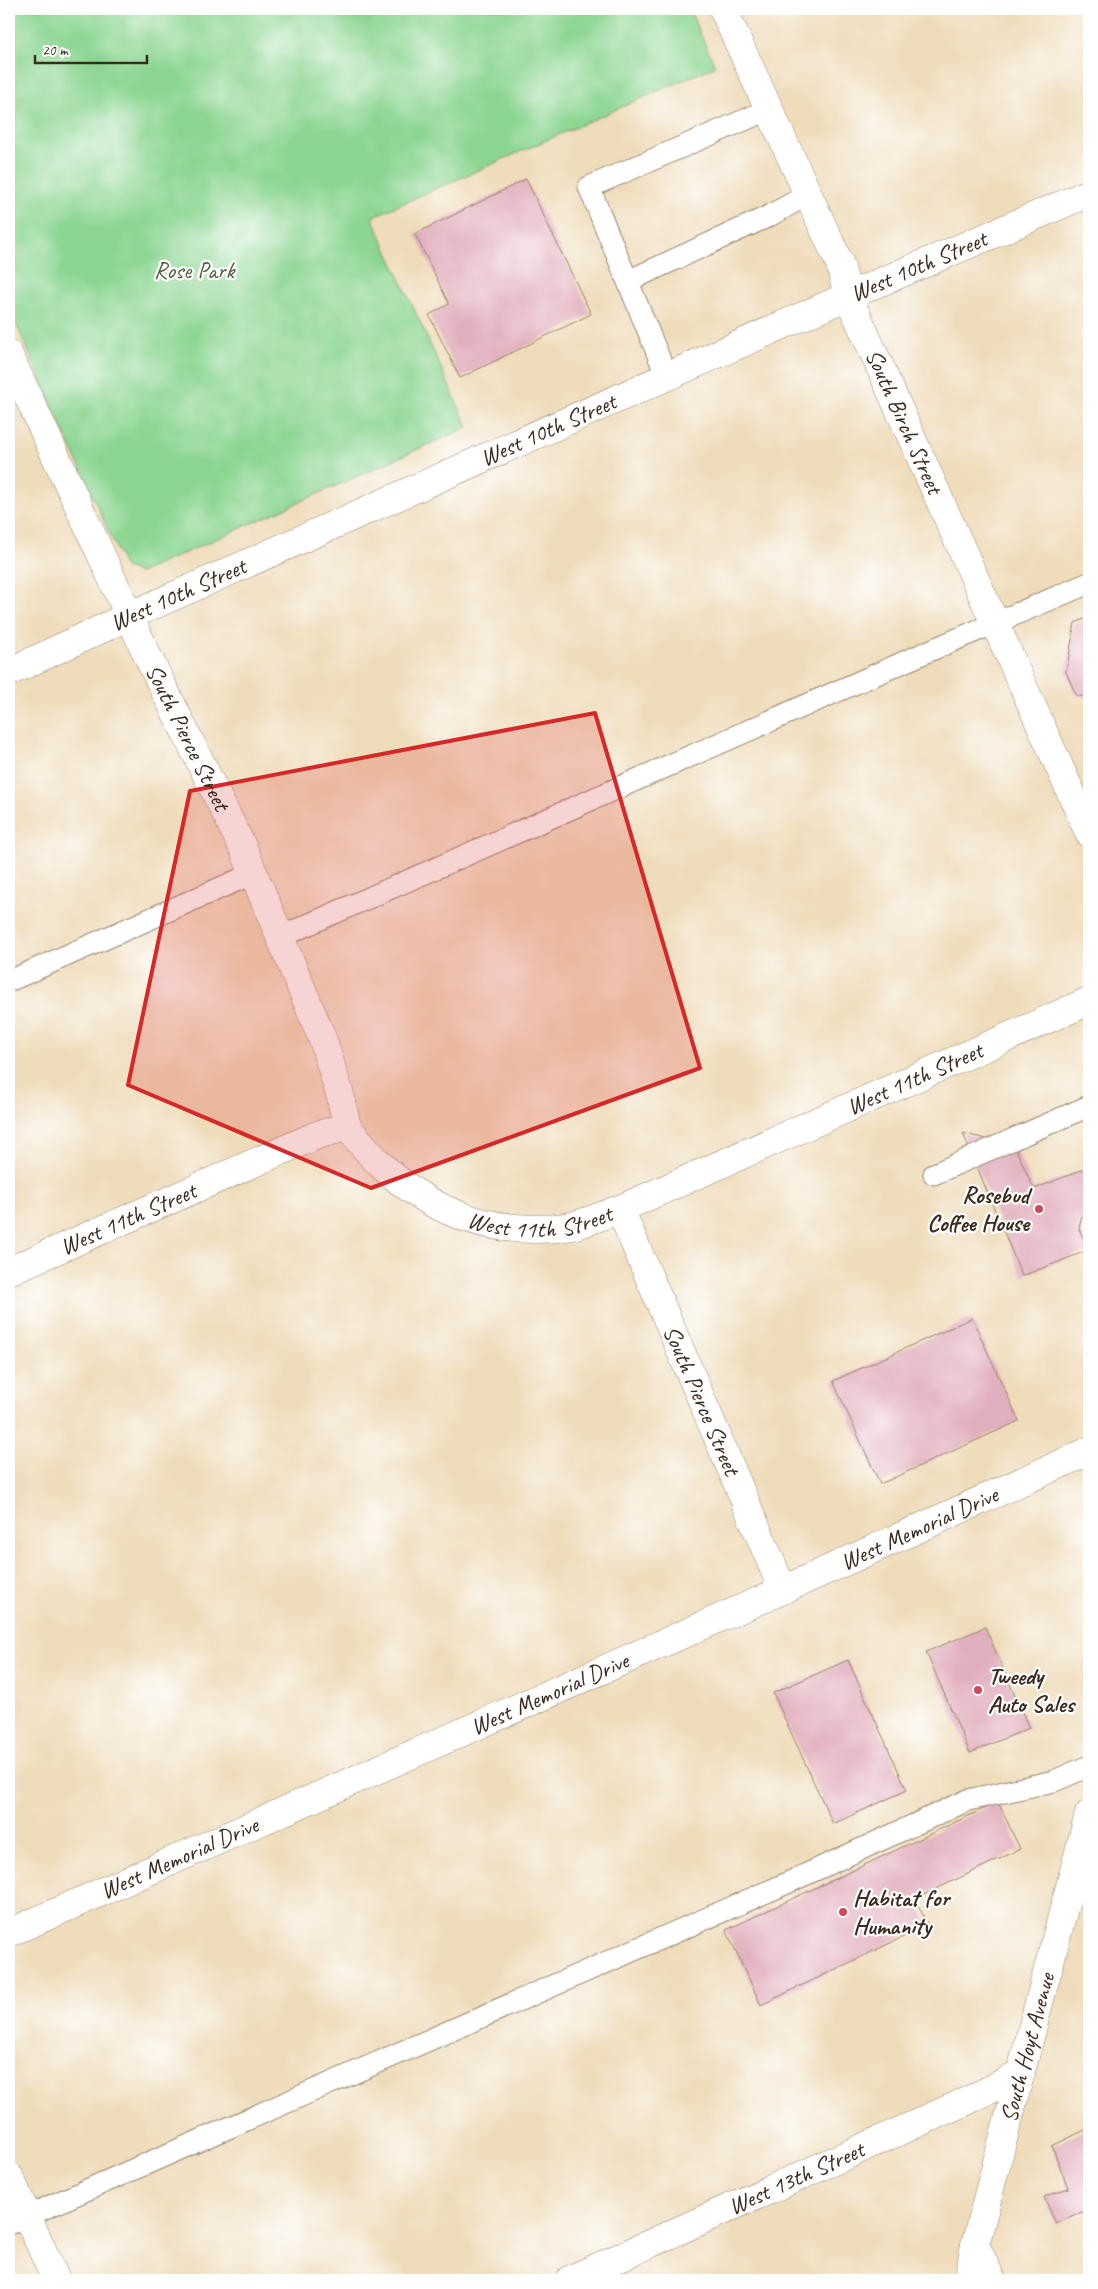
<svg xmlns="http://www.w3.org/2000/svg" width="1098" height="2289" viewBox="0 0 1098 2289" font-family="Caveat,sans-serif">
<style>
.green{fill:#8bd591;stroke:#638058}
.building{fill:#e2afbe}
.lines{fill:none;stroke-linecap:round;stroke-linejoin:round}
.service-casing{stroke:#95836c;stroke-width:23}
.minor-casing{stroke:#95836c;stroke-width:29}
.secondary-casing{stroke:#95836c;stroke-width:29}
.service{stroke:#fff;stroke-width:21}
.minor{stroke:#fff;stroke-width:28}
.secondary{stroke:#fff;stroke-width:28}
.marked{fill:#d62828;fill-opacity:0.2;stroke:#d62828;stroke-width:4;stroke-linejoin:round}
.poi-dot{fill:#d1495b;stroke:#fff;stroke-width:2}
.labels{text-anchor:middle;dominant-baseline:central;stroke-width:4.5;stroke-linejoin:round;paint-order:stroke}
.street-label{font-size:24px;fill:#3b2a1e;stroke:#fff}
.park-label{font-size:24px;fill:#535d40;stroke:#fff}
.poi-label{font-size:24px;font-weight:bold;fill:#3b2a1e;stroke:#fff;text-anchor:start}
</style>
<rect width="100%" height="100%" fill="#fff"/>
<filter id="ink" filterUnits="userSpaceOnUse"><feTurbulence type="fractalNoise" baseFrequency=".02" numOctaves="2"/><feDisplacementMap in="SourceGraphic" scale="10" xChannelSelector="R" yChannelSelector="G"/><feConvolveMatrix kernelMatrix="1 2 1 2 8 2 1 2 1" color-interpolation-filters="sRGB"/></filter>
<filter id="wash" filterUnits="userSpaceOnUse"><feTurbulence type="fractalNoise" baseFrequency=".0096" numOctaves="4" result="noise"/><feDisplacementMap in="SourceGraphic" scale="20" xChannelSelector="R" yChannelSelector="G"/><feGaussianBlur stdDeviation="1.12" result="paint"/><feColorMatrix in="noise" values="0 0 0 0 0 0 0 0 0 0 0 0 0 0 0 0 0 1.4 0 .05"/><feComposite in="paint" operator="in"/></filter>
<g filter="url(#wash)">
<rect width="100%" height="100%" fill="#efdcba"/>
<path class="green" d="M9,9h680l26,57 -343,151 96,210 -328,146 -15,-5 -116,-260z"/>
<g id="blocks">
<path class="building" d="M526,179l65,135 -131,64 -31,-63 20,-11 -34,-70z
M1089,617v81l-13,-3 -10,-23 9,-49z
M963,1133l52,14 19,42 55,-22v15l-10,47 10,21 -67,26z
M972,1318l47,103 -139,63 -47,-103z
M985,1627l44,101 -59,25 -44,-101z
M848,1660l59,130 -74,34 -60,-131z
M998,1802l22,47 -105,50 13,26 -167,80 -35,-75z
M1089,2128v81l-33,15 -12,-27 24,-9 -16,-42z"/>
</g>
</g>
<g filter="url(#ink)">
<use href="#blocks" fill-opacity="0" stroke="#95836c" stroke-width="1"/>
<g class="lines">
<defs>
<path id="service" d="M628,281l141,-65 40,-22
M667,377l-78,-190 181,-78
M280,937l642,-283 167,-71
M9,981l245,-108
M934,1174l155,-68
M9,2224l776,-340 183,-84 86,-19 35,-15"/>
<g id="minor">
<path id="s1" d="M723,9l117,255 8,32 28,62 213,475"/>
<path id="s2" d="M9,355l140,304 94,189 80,192 18,58 6,29"/>
<path id="s3" d="M9,672l120,-56 719,-320 241,-103"/>
<path id="s4" d="M620,1209l163,381"/>
<path id="s5" d="M9,1271l308,-136 30,-8c12,13 23,28 36,40 52,48 112,69 183,60 18,-3 37,-12 54,-18l469,-208"/>
<path d="M9,2176l47,104"/>
<path d="M975,2245l17,35"/>
<path id="s6" d="M569,2280l402,-181 50,-25"/>
</g>
<g id="secondary">
<path id="s7" d="M9,1933l774,-343 306,-139"/>
<path id="s8" d="M968,2280l7,-35 114,-431"/>
</g>
</defs>
<use href="#service" class="service-casing"/>
<use href="#minor" class="minor-casing"/>
<use href="#secondary" class="secondary-casing"/>
<use href="#service" class="service"/>
<use href="#minor" class="minor"/>
<use href="#secondary" class="secondary"/>
</g>
</g>
<path class="marked" d="M595,713l105,355 -329,120 -243,-103 62,-294z"/>
<g class="poi-dot">
<circle cx="1039" cy="1209" r="5"/>
<circle cx="978" cy="1690" r="5"/>
<circle cx="843" cy="1912" r="5"/>
</g>
<g class="labels">
<g class="street-label">
<text stroke="none"><textPath href="#s3" startOffset="996">West 10th Street</textPath></text>
<text stroke="none"><textPath href="#s1" startOffset="451">South Birch Street</textPath></text>
<text stroke="none"><textPath href="#s3" startOffset="591">West 10th Street</textPath></text>
<text stroke="none"><textPath href="#s3" startOffset="186">West 10th Street</textPath></text>
<text stroke="none"><textPath href="#s2" startOffset="422">South Pierce Street</textPath></text>
<text stroke="none"><textPath href="#s5" startOffset="1000">West 11th Street</textPath></text>
<text stroke="none"><textPath href="#s5" startOffset="595">West 11th Street</textPath></text>
<text stroke="none"><textPath href="#s5" startOffset="130">West 11th Street</textPath></text>
<text stroke="none"><textPath href="#s4" startOffset="208">South Pierce Street</textPath></text>
<text stroke="none"><textPath href="#s7" startOffset="996">West Memorial Drive</textPath></text>
<text stroke="none"><textPath href="#s7" startOffset="591">West Memorial Drive</textPath></text>
<text stroke="none"><textPath href="#s7" startOffset="186">West Memorial Drive</textPath></text>
<text stroke="none"><textPath href="#s8" startOffset="240">South Hoyt Avenue</textPath></text>
<text stroke="none"><textPath href="#s6" startOffset="249">West 13th Street</textPath></text>
</g>
<g class="park-label">
<text x="194" y="270">Rose Park</text>
</g>
<g class="poi-label">
<text x="1029" y="1195" text-anchor="end">Rosebud<tspan x="1029" dy="28">Coffee House</tspan></text>
<text x="988" y="1676">Tweedy<tspan x="988" dy="28">Auto Sales</tspan></text>
<text x="853" y="1898">Habitat for<tspan x="853" dy="28">Humanity</tspan></text>
</g>
</g>
<rect width="1098" height="2289" fill="none" stroke="#fff" stroke-width="30"/>
<path d="M35 55v8h112v-8" fill="none" stroke="#3b2a1e" stroke-width="2.5"/>
<text x="42" y="55" font-size="15" fill="#3b2a1e" stroke="#ffffff" stroke-width="4" paint-order="stroke">20 m</text>
</svg>
